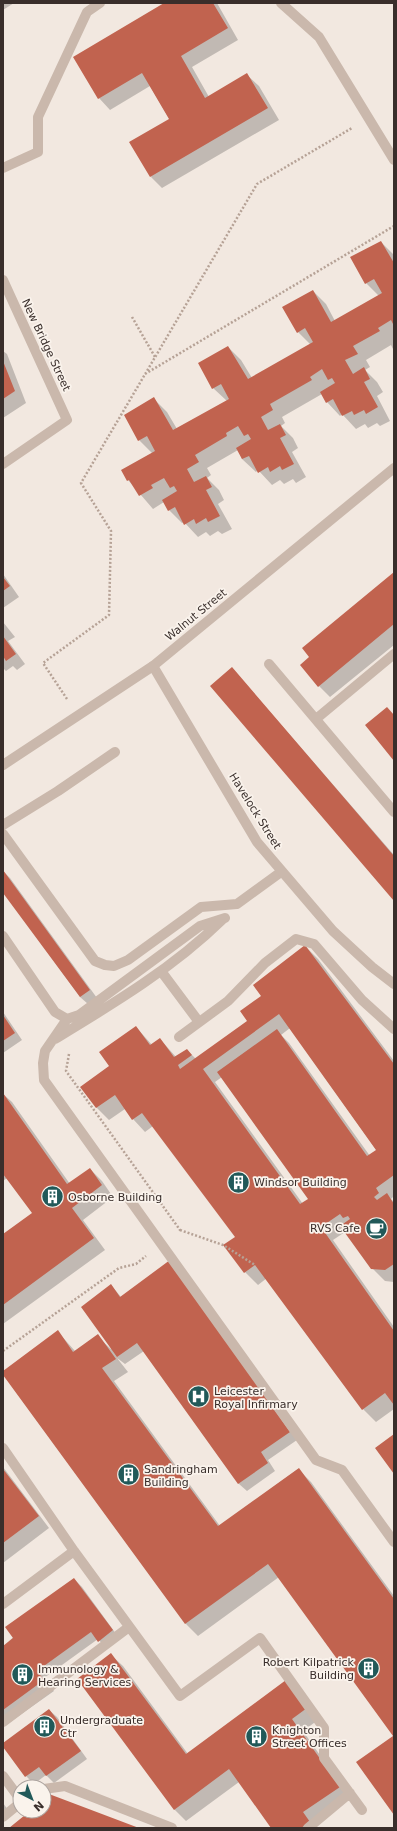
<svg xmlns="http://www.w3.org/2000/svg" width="397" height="1831" viewBox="0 0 397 1831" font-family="'DejaVu Sans',sans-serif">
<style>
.shadow{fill:#0003;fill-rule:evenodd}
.building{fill:#c1634f;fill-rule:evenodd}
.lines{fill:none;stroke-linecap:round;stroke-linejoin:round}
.path{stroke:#b6a296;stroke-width:2.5;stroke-dasharray:2 2;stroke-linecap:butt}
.service{stroke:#cab8ac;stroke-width:10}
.minor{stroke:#cab8ac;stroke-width:10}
.tertiary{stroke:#cab8ac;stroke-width:10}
.labels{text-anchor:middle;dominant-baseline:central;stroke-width:3.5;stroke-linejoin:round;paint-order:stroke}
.street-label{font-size:11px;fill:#392e2b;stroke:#faf3ec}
.poi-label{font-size:11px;fill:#392e2b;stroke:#faf3ec;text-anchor:start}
</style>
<rect width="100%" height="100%" fill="#f2e8e0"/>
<path class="shadow" d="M3,3h11l-11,7z
M166,3h51l21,37 -46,27 17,30 38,-22 12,11 20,34 -117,68 -11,-11 19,-57 -20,-34 -40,24 -11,-12z
M381,242l13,13v96l-3,-6 -25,15 4,7 -5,3 12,12 6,10 -6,4 13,25 -10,5 -3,-3 -9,5 -3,-4 -9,5 -14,-15 -2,2 -13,-14 -5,-8 -40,23 3,6 -4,3 12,12 5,10 -6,4 14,25 -10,6 -3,-4 -9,5 -4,-4 -8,5 -14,-15 -2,2 -14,-13 -4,-9 -31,18 4,7 -4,3 12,12 5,10 -6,4 14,25 -10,5 -4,-3 -8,5 -4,-4 -8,5 -14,-15 -2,1 -13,-13 -5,-8 -11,7 -25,-29 24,-27 -13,-13 15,-41 13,13 10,17 50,-28 -14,-13 15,-41 13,13 11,18 59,-33 -13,-13 15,-41 13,13 9,17 44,-25 -13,-13z
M3,351l4,3 19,49 -23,15z
M3,574l16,23 -16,11z
M394,574v71l-64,52 -11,-11 -9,-29z
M3,622l12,15 -7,4 17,23 -8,6 -4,-4 -7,5 -3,-3z
M232,668l162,187v44z
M3,871l7,7 87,120 -9,6 -8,-7 -77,-106z
M305,946l13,13 76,102v135l-3,3 3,3v80l-9,-1 -13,-13 -27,-36 -12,8 61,87v82l-18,13 -13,-13 -96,-131 -9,7 -13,-13 -20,-26 12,-9 -84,-111 -8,6 -12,-13 -8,-10 -16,11 -12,-12 -16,-21 30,-21 25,-39 16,18 8,-6 16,18 11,-7 9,9 52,-38 15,-25zM290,1028l87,123 -7,5 -81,-113 -8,-8zM222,1077l87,122 -6,5 -88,-122z
M3,1012l19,28 -19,13z
M3,1094l9,8 58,82 20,-15 12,12 11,16 -30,23 22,30 -102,74v-89l30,-22 -26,-35 -4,3z
M170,1262l127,178 -29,20 7,11 -28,20 -8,-7 -95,-133 -19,13 -8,-6 11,14 -14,9 106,145 78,-57 13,13 83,114v140l-115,-159 -81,59 -12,-12 -183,-250v-2l55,-40 17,19 22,-15 14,13v-64l10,12z
M3,1467l46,61 -46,35z
M74,1579l8,8 37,51 -13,10 -8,-9 -54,39 10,13 -48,34 -3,-3v-75z
M111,1655l12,11 65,88 98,-73 32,39 -15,11 47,67 -37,26 3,4h-43l-34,-46 -53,39 -12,-12z
M49,1710l8,7 30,42 -33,24 -8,-8 -12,9 -8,-8 -23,-31z
M3,1803l8,11 -8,6z"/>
<path class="building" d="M164,3h49l15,25 -47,28 24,42 42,-25 21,35 -118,69 -21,-35 40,-23 -27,-46 -44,26 -25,-42z
M381,241l13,22v63l-3,-6 -13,8 2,3 -27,15 5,8 -13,6 8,14 11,-7 6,12 -6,3 14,25 -12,7 -2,-4 -10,5 -2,-4 -10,5 -9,-17 -7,4 -6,-11 15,-9 -3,-5 -4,2 -6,-11 -12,8 2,3 -42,24 3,6 -12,7 7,13 12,-6 6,11 -6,3 14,26 -12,6 -2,-4 -10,6 -2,-5 -10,6 -9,-17 -7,3 -6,-11 15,-9 -3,-5 -4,2 -6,-10 -12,7 1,3 -32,19 4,7 -12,7 7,13 12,-6 6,11 -6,3 14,26 -12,6 -2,-4 -10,6 -2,-5 -10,6 -9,-18 -7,4 -6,-11 15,-9 -3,-5 -4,2 -6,-10 -13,7 2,3 -14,8 -10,-16 -2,1 -6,-11 34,-19 -8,-15 -9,5 -14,-26 30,-18 19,33 56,-31 -8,-15 -9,5 -14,-26 30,-17 20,33 65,-37 -8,-14 -8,5 -15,-26 31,-17 18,32 51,-29 -8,-14 -9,5 -15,-27z
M3,361l12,30 -12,8z
M394,572v52l-76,63 -18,-22 9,-8 -7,-9z
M3,577l7,9 -7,5z
M3,636l13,18 -10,7 -3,-5z
M232,667l162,189v45l-184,-215z
M387,707l7,8v46l-29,-36z
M3,870l87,120 -10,7 -77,-104z
M305,945l89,119v111l-18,13 3,5 -5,4 3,3 10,-7 7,11v60l-9,6 -14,-1 -31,-43 10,-7 -2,-3 -5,2 -3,-4 -19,13 73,104v74l-9,-12 -23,17 -107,-145 -11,8 -21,-28 12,-8 -93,-124 -10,7 -17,-25 -19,13 -16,-21 29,-21 -10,-14 37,-26 14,19 10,-7 14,19 13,-8 5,6 -14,10 2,4 67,-48 -7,-10 21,-15 -8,-11zM279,1014l97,136 -9,6 -90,-127 -60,43 91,127 -8,5 -97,-135z
M3,1015l12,18 -12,8z
M3,1093l64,91 23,-16 12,17 -30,23 22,30 -91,67v-71l29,-21 -29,-39z
M170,1260l120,172 -29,20 7,11 -30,21 -101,-141 -20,14 -36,-50 30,-23 9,13z
M58,1330l15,22 25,-18 18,25 -14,9 116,158 81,-58 95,131v216l-38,-53 37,-26 -125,-172 -83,60 -182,-249v-4z
M394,1434v40l-19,-26z
M3,1469l36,47 -36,27z
M74,1578l39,52 -15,12 -7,-10 -54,39 7,9 -41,30v-64l10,-8 -8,-11z
M111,1653l75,101 100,-74 21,28 -15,11 48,68 -37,25 7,10 -9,6h-30l-42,-59 -55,41 -97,-131z
M49,1709l32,42 -35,25 -7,-9 -14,10 -22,-30v-4z
M49,1794l90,34h-130l21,-17h14v-12z"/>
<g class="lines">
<path class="path" d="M132,317l23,40
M145,374l249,-148
M67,699l-24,-36 66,-48 2,-84 -30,-48 176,-299 95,-56
M69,1054l-3,17 114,159 -2,2
M180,1230l43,15 32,20
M3,1351l116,-83 17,-4 10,-8"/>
<path class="service" d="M281,3l38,34 75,123
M3,168l35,-16v-35l49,-105 13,-9
M3,825l55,-34 57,-39
M3,834l92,127 10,4 9,1 14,-6 73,-53 36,-3 44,-32
M3,936l52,76 12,7 12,-4 121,-89 25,-8
M161,971l38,51
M67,1019l-22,32 -2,12 1,17 272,380 26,10 52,72
M179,1037l49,-36 37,-38 31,-24 18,5 48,56 32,29
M55,1039c58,-35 118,-71 167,-119
M3,1448l71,103 106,145 80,-58 64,90v30l38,52
M3,1604l71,-53
M3,1722l126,-95
M3,1776l17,23
M44,1789l21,-3 107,42
M3,1817l17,-14
M308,1828l42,-35"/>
<path class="minor" d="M3,280l64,140 -64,44
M269,664l125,148
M153,666l104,176 76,89 39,36 22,17
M316,719l78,-65"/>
<path class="tertiary" d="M3,765l150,-99 241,-198"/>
</g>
<defs>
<symbol id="building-disc" viewBox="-11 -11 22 22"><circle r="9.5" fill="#215959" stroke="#faf3ec"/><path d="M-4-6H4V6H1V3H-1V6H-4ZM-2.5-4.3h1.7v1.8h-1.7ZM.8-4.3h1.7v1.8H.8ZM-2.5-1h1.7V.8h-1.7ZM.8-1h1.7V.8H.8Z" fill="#fff"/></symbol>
<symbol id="cafe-disc" viewBox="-11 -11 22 22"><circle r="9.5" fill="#215959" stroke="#faf3ec"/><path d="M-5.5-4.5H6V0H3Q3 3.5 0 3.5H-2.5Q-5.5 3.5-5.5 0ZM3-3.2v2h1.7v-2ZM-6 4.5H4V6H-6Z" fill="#fff"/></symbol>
<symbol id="hospital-disc" viewBox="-11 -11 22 22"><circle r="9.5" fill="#215959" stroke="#faf3ec"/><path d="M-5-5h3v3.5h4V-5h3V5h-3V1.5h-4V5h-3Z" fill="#fff"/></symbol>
</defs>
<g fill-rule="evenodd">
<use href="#building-disc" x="226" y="1170" width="25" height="25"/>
<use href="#building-disc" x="40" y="1184" width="25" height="25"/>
<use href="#cafe-disc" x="364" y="1216" width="25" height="25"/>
<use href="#hospital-disc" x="186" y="1384" width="25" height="25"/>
<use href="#building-disc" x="116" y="1462" width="25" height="25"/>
<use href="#building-disc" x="356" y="1656" width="25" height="25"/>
<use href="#building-disc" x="10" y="1662" width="25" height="25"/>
<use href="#building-disc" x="32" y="1714" width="25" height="25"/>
<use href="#building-disc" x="244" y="1724" width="25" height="25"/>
</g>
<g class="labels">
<g class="street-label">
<text transform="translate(46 345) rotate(65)">New Bridge Street</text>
<text transform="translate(196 615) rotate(-39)">Walnut Street</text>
<text transform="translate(255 811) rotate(58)">Havelock Street</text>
</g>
<g class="poi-label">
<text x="254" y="1182">Windsor Building</text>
<text x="68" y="1197">Osborne Building</text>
<text x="360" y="1228" text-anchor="end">RVS Cafe</text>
<text x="214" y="1391">Leicester<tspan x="214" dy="13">Royal Infirmary</tspan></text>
<text x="144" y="1469">Sandringham<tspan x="144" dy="13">Building</tspan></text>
<text x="354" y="1662" text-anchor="end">Robert Kilpatrick<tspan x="354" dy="13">Building</tspan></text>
<text x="38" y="1669">Immunology &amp;<tspan x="38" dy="13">Hearing Services</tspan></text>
<text x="60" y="1720">Undergraduate<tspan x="60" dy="13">Ctr</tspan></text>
<text x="272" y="1730">Knighton<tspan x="272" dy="13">Street Offices</tspan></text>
</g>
</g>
<rect width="397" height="1831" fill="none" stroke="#392e2b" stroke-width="8"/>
<g transform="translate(32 1799) rotate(138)"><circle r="19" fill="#faf3ec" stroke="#ada49f"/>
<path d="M0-3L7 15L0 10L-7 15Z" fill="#215959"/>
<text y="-6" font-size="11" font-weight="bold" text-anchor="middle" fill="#392e2b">N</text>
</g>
</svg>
